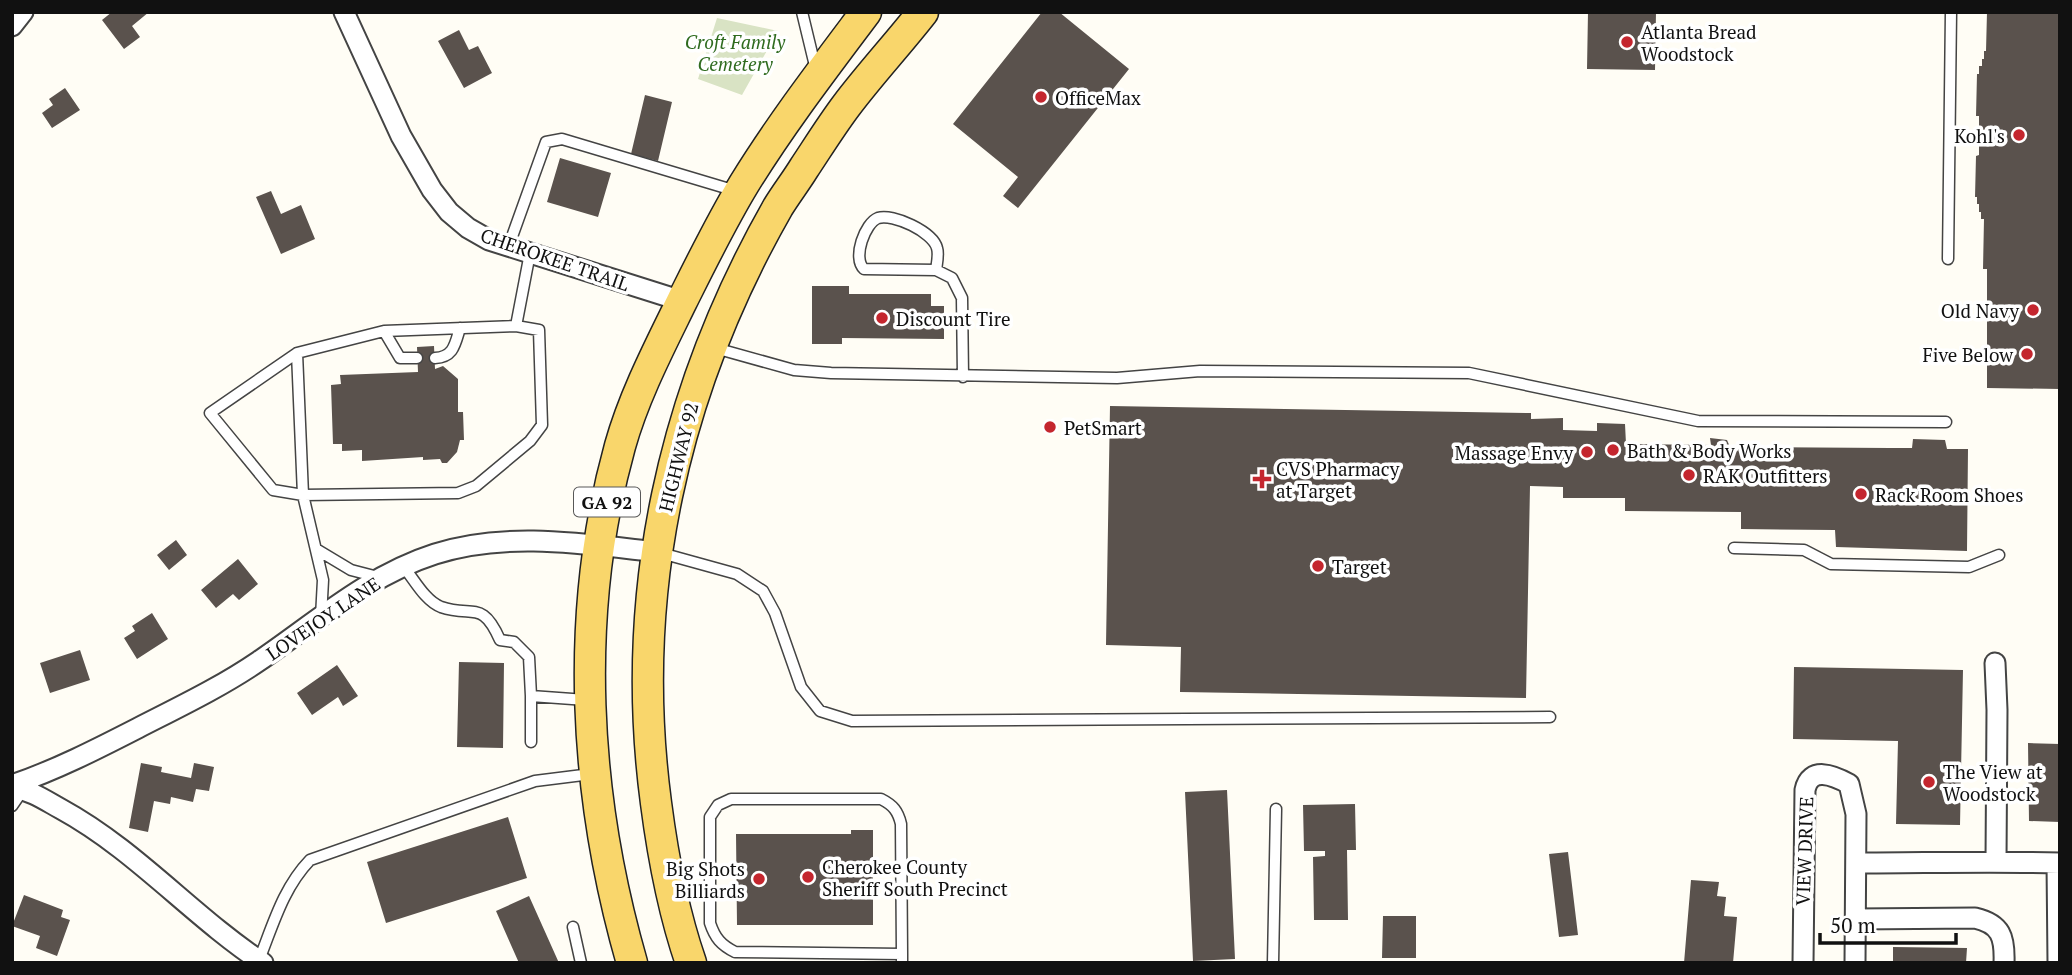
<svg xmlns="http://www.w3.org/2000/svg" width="2072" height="975" viewBox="0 0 2072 975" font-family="'PT Serif',serif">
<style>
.cemetery{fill:#d9e3c4}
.building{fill:#5a524d}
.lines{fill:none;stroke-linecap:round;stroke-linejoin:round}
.lane-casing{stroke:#444;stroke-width:13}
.street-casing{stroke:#444;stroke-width:23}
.primary-casing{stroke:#222;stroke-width:33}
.lane{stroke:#fff;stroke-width:10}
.street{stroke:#fff;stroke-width:19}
.primary{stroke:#f9d66b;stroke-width:30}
.poi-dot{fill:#c4262e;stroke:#fff;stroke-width:2.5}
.labels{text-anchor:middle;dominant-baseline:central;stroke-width:7;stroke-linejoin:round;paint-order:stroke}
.shield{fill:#fff;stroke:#585858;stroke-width:2}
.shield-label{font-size:18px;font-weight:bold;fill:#111}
.poi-label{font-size:19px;fill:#111;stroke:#fff;text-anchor:start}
.park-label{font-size:19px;font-style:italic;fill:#2f6b1f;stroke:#fff}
.street-label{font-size:19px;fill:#111;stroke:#fff}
</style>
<rect width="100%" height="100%" fill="#fffdf5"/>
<path class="cemetery" d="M717,18l61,13 -36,64 -44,-16z"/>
<path class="building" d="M112,12h37l-17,14 8,11 -16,12 -22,-29z
M1042,12h17l70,57 -111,139 -15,-12 15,-19 -65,-53z
M1588,12h68l-1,58 -68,-1z
M1987,12h73v377l-73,-1v-119h-4l1,-50h-3v-7h-2v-8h-2v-7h-2l1,-41 3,-1v-39h-3l1,-42h2v-8h3v-7h2v-8h2z
M459,30l10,20 9,-4 14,27 -28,15 -26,-47z
M65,88l15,22 -28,18 -10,-15 11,-8 -4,-6z
M645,95l27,7 -14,59 -27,-7z
M560,158l51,15 -13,44 -51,-15z
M271,191l10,23 20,-9 14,34 -34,15 -25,-57z
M812,286h37v8h82v12h13v33l-102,-1v6h-30z
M434,346l1,23 8,-3 15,13v33h5l1,28h-4l-3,12 -10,11h-5l-2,-4 -17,1v-3l-61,4v-11l-20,1v-7h-9l-2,-59 10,-1 -1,-9 78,-3 -1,-25z
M1110,406l421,7v6l32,-1v12l34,1v-8l28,1 1,20 85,1 -1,-7 17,2 3,7 160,1h22l1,-9 32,1 2,9h21l-1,102 -131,-4 -1,-17 -94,-1v-17l-116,-1v-13h-62v-11l-33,-1 -4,212 -346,-6 1,-45 -75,-2z
M176,540l11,15 -18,15 -12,-15z
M238,559l20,25 -19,16 -6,-6 -17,14 -15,-18z
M152,613l16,26 -31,20 -13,-21 11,-7 -3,-5z
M80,650l10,30 -40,13 -10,-30z
M459,662l45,1 -1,85 -46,-1z
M337,665l21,31 -15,10 -5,-9 -26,18 -15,-22z
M1794,667l169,3 -3,155 -64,-1 2,-83 -105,-2z
M2028,743l32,1v78l-31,-1z
M141,763l21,4 -1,5 30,6 3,-15 20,4 -5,24 -13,-2 -3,13 -22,-5 -1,7 -16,-3 -6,31 -19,-4z
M1227,790l8,169 -42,2 -8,-169z
M1355,804l1,46h-9l1,70h-34l-1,-63 12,-1v-5h-21l-1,-46z
M508,817l19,61 -141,45 -19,-61z
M851,830h22v95h-136l-1,-91h115z
M1568,852l10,83 -19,2 -10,-83z
M1691,880l28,2 -2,14 9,1 -2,19 13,1 -4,46h-49z
M24,895l39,15 -2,7 9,3 -13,36 -21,-8 4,-12 -28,-10z
M529,896l30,67h-40l-23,-52z
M1383,916h33v42h-34z
M1893,947l74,1 -1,15h-73z"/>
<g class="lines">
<defs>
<path id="lane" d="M802,12l14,58
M509,245l37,-103 16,-3 174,52
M1948,259l3,-247
M936,270c1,-7 3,-16 1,-22 -4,-16 -44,-35 -59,-30 -13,5 -26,40 -14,51l72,1 16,8 10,20 1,79
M384,331l16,27h17
M715,348l79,22 37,3 286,5 83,-7 269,2 229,48 248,1
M297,353l6,142 155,-2 18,-7 54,-45 12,-16 -3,-95 -23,-4
M435,358c19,-1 20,-14 25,-30
M1734,548l70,2 27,14 138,3 30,-12
M316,549l35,21 27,7
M661,553l76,21 26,17 12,22 26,74 19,24 32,10 698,-4
M403,566c11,13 22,35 38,41 32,11 41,-8 59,33l14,2 15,15 2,39 55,4
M321,617l2,-37 -20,-85 -30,-5 -63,-77 87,-60 87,-22 132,-5 14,-73
M531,742v-46
M12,806l11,-16
M573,927l8,36
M259,960c14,-35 24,-72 51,-100l225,-79 56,-7
M902,963v-9l-1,-130c-3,-13 -8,-19 -20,-25h-150l-13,6 -8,12v106c5,15 11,22 25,29l167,2
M1273,963l3,-154"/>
<path id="street" d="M344,12l57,124 31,54 17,22 19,16 21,12 193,61
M12,26l11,-14
M1995,663l2,47 -1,151
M12,785c44,-15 85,-36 126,-57 41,-21 83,-41 121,-67 57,-39 110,-86 176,-107 71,-23 150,-10 222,-2
M12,787c22,5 31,12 49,22 75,41 131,107 202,154
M1856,863c68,0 136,-2 204,0
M2057,863l1,100
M1856,919l119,-1c26,6 30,19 29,45
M1803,963l2,-173c5,-24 28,-15 44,-6l7,30 -1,149"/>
<path id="primary" d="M632,963c-48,-167 -59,-348 -12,-517 14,-50 39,-98 62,-145 20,-40 39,-79 62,-117 37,-60 80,-116 122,-172
M691,963c-18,-52 -28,-106 -35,-160 -28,-210 17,-412 122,-596 8,-13 18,-26 26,-39 14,-21 27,-42 42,-62 24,-32 52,-62 77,-94"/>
</defs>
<use href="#lane" class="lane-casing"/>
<use href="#street" class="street-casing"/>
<use href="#primary" class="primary-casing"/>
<use href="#lane" class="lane"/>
<use href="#street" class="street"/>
<use href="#primary" class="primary"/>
</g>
<g class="poi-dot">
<circle cx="1627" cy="42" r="7"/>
<circle cx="1041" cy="97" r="7"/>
<circle cx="2019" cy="135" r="7"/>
<circle cx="2033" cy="310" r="7"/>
<circle cx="882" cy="318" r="7"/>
<circle cx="2027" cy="354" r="7"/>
<circle cx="1050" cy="427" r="7"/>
<circle cx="1613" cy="450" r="7"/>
<circle cx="1587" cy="452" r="7"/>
<circle cx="1689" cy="475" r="7"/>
<path d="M1258.5 468.5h7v7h7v7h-7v7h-7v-7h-7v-7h7z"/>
<circle cx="1861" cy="494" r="7"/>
<circle cx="1318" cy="566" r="7"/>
<circle cx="1929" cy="782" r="7"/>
<circle cx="808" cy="877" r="7"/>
<circle cx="759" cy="879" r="7"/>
</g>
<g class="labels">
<rect class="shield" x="574" y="487.5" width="66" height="29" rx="5"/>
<g class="shield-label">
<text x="607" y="502">GA 92</text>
</g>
<g class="poi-label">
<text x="1641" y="31">Atlanta Bread<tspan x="1641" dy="22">Woodstock</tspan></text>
<text x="1055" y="97">OfficeMax</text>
<text x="2005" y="135" text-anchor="end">Kohl's</text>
<text x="2019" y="310" text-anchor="end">Old Navy</text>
<text x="896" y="318">Discount Tire</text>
<text x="2013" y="354" text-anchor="end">Five Below</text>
<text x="1064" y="427">PetSmart</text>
<text x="1627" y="450">Bath &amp; Body Works</text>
<text x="1573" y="452" text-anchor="end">Massage Envy</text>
<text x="1276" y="468">CVS Pharmacy<tspan x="1276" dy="22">at Target</tspan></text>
<text x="1703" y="475">RAK Outfitters</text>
<text x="1875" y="494">Rack Room Shoes</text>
<text x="1332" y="566">Target</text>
<text x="1943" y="771">The View at<tspan x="1943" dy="22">Woodstock</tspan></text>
<text x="822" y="866">Cherokee County<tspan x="822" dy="22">Sheriff South Precinct</tspan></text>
<text x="745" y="868" text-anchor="end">Big Shots<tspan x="745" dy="22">Billiards</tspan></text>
</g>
<g class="park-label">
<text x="735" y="41">Croft Family<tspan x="735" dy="22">Cemetery</tspan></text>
</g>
<g class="street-label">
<text transform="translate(555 259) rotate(19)">CHEROKEE TRAIL</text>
<text transform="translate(678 457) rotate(-76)">HIGHWAY 92</text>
<text transform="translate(323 618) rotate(-34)">LOVEJOY LANE</text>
<text transform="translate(1804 851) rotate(-88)">VIEW DRIVE</text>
</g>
</g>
<rect width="2072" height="975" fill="none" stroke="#111111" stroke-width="28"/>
<path d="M1820 933v10h136v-10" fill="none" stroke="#111111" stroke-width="3.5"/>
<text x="1830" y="933" font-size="21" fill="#111111" stroke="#ffffff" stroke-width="5" paint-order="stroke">50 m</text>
</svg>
